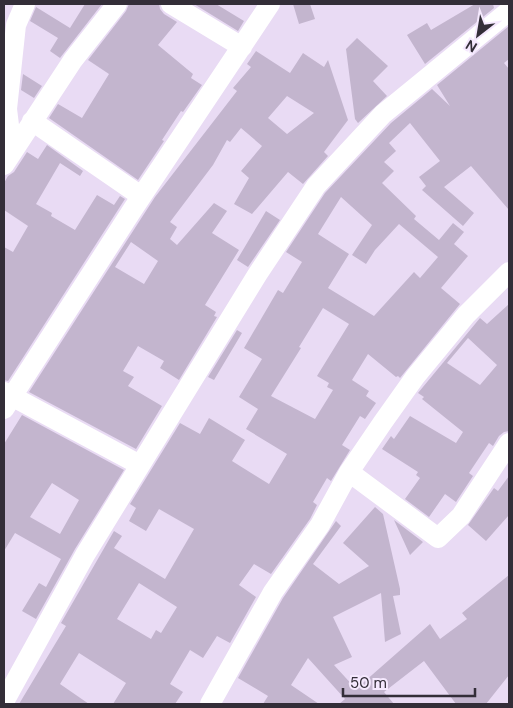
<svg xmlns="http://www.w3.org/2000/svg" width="513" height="708" viewBox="0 0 513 708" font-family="'DM Sans',sans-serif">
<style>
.building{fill:#c3b5ce;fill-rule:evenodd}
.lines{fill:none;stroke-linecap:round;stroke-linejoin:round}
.street{stroke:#fff;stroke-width:20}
</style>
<rect width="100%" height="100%" fill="#e9dbf4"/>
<path class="building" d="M85,4h17l-42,54 -10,-7 8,-13 -28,-17 6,-14 34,21z
M129,4h30l1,5 4,5 13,8 -19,23 35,29 -2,4 11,7 -19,27 -2,-1 -19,29 2,1 -26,39 -89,-62 9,-14 24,14 27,-44 -21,-14 38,-49z
M194,4h22l28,17 -6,10z
M293,4h17l5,15 -16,5z
M475,4h18l1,4 -69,56 -18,-29 20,-12 4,7z
M509,26v33l-5,4 5,6v141l-38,-44 -27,21 30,26 -11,13 -41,-36 4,-4 -7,-9 21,-16 -30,-38 -21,20 7,8 -12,11 10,9 -12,12 34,33 -2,3 25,21 14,-17 11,9 -10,12 14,12 -27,32 19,16 -60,74 -2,-2 -2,1 -28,-23 -16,26 17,11 -3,5 10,7 -11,16 -5,-3 -18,29 8,5 -19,31 -4,-3 -14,24 4,3 -7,14 -39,55 -17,-10 -15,21 17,12 -26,46 -13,-7 -14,22 -13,-8 -20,34 13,8 -8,12h-62l13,-21 -47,-30 -19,31 29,20h-70l47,-78 -5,-3 53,-92 8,5 -8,12 51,31 29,-50 -35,-20 -13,22 -17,-10 7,-13 -6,-4 50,-81 20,11 9,-16 36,22 -13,21 37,23 18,-30 -41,-25 12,-20 -19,-12 23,-38 -18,-11 34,-58 5,3 19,-31 -16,-10 39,-59 66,-70 41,-34 18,17 -13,-21zM341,197l31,28 -20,30 14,9 9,-14 24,-26 39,33 -18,21 -6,-6 -40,44 -46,-28 21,-34 -31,-20zM323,308l26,16 -32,52 12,7 -2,4 6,3 -18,29 -44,-23 30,-48 -2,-1zM139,583l38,24 -16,26 -5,-3 -5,9 -34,-20z
M357,38l31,28 -15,15 14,15 -29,27 -3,-4 -9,-70z
M256,51l34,22 13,-20 21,14 4,-7 20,60 -24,32 4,4 -25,28 -15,-12 -36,42 -18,-10 15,-26 -8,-7 21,-25 -21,-18 -11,14 -3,-2 -14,25 -43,57 7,5 -7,12 7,6 37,-42 13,8 -15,22 27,17 -34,55 11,7 -2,4 3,1 -38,63 -19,-12 4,-7 -26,-15 -15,25 11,6 -6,9 34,20 -26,43 -107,-57 126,-195 82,-106 -4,-3 18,-21 -4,-3zM287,96l27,17 -27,21 -19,-16zM131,242l27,19 -14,23 -29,-17z
M23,74l19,12 -8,12 -13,-8z
M47,145l36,26 -3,5 -20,-13 -24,41 16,9 -1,3 24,14 22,-35 17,10 6,-9 5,3 -117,182 -4,-1v-133l9,5 15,-26 -24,-16v-27l4,-7 6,-4 13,-20 11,7z
M266,211l14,9 -32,47 -11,-7z
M509,304v127l-5,1 -5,4 -6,10 -4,-3 -20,30 4,3 -17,26 -11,-8 -16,23 -24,-18 15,-21 -4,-3 2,-3 -36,-23 9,-13 3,3 16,-23 46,27 7,-11 -41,-33 2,-2 -6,-4 62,-75 7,6zM468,338l29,27 -17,20 -33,-22z
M237,330l5,3 -28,47 -6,-3z
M22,415l102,55 -49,79 -39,70 -14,-8 17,-28 7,4 15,-28 -46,-26 -11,18v-107zM52,483l27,17 -19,34 -30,-17z
M509,476v39l-23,26 -18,-16 26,-37 4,3z
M375,507l8,7 17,75v6l-7,1 8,38 -16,8 -4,-49 -48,24 19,40 -18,8 22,24 74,-65 10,15 27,-20 -5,-6 47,-38v100l-23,29h-30l-32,-43 -40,31 10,12h-55l6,-5 -37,-41 -17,27 28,19h-56l5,-8 -30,-18 45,-80 53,-77 5,5 -28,38 26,20 30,-18 -26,-23z
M394,520l29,22 -13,13z"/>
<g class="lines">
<path class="street" d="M171,4l71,43
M32,121l109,75
M12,150l-5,-41 9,-84 9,-21
M4,165l69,-105 44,-56
M4,392l136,73
M4,409l129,-200 137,-205
M349,472l89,66 23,-22 48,-73
M4,702l81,-147 172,-280 59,-89 67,-72 126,-103
M210,704l63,-112 47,-67 29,-53 34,-50 32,-45 51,-62 43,-43"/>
</g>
<rect width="513" height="708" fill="none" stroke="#332e38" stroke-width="10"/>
<g transform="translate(478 35) rotate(211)" stroke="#f5e9fe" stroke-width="4" paint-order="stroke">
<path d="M0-4L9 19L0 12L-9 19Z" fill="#332e38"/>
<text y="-8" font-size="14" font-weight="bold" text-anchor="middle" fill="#332e38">N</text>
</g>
<path d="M343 688v8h132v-8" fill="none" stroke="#332e38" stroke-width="2.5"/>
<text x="350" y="688" font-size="15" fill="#332e38" stroke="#f5e9fe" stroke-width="4" paint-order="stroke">50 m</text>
</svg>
